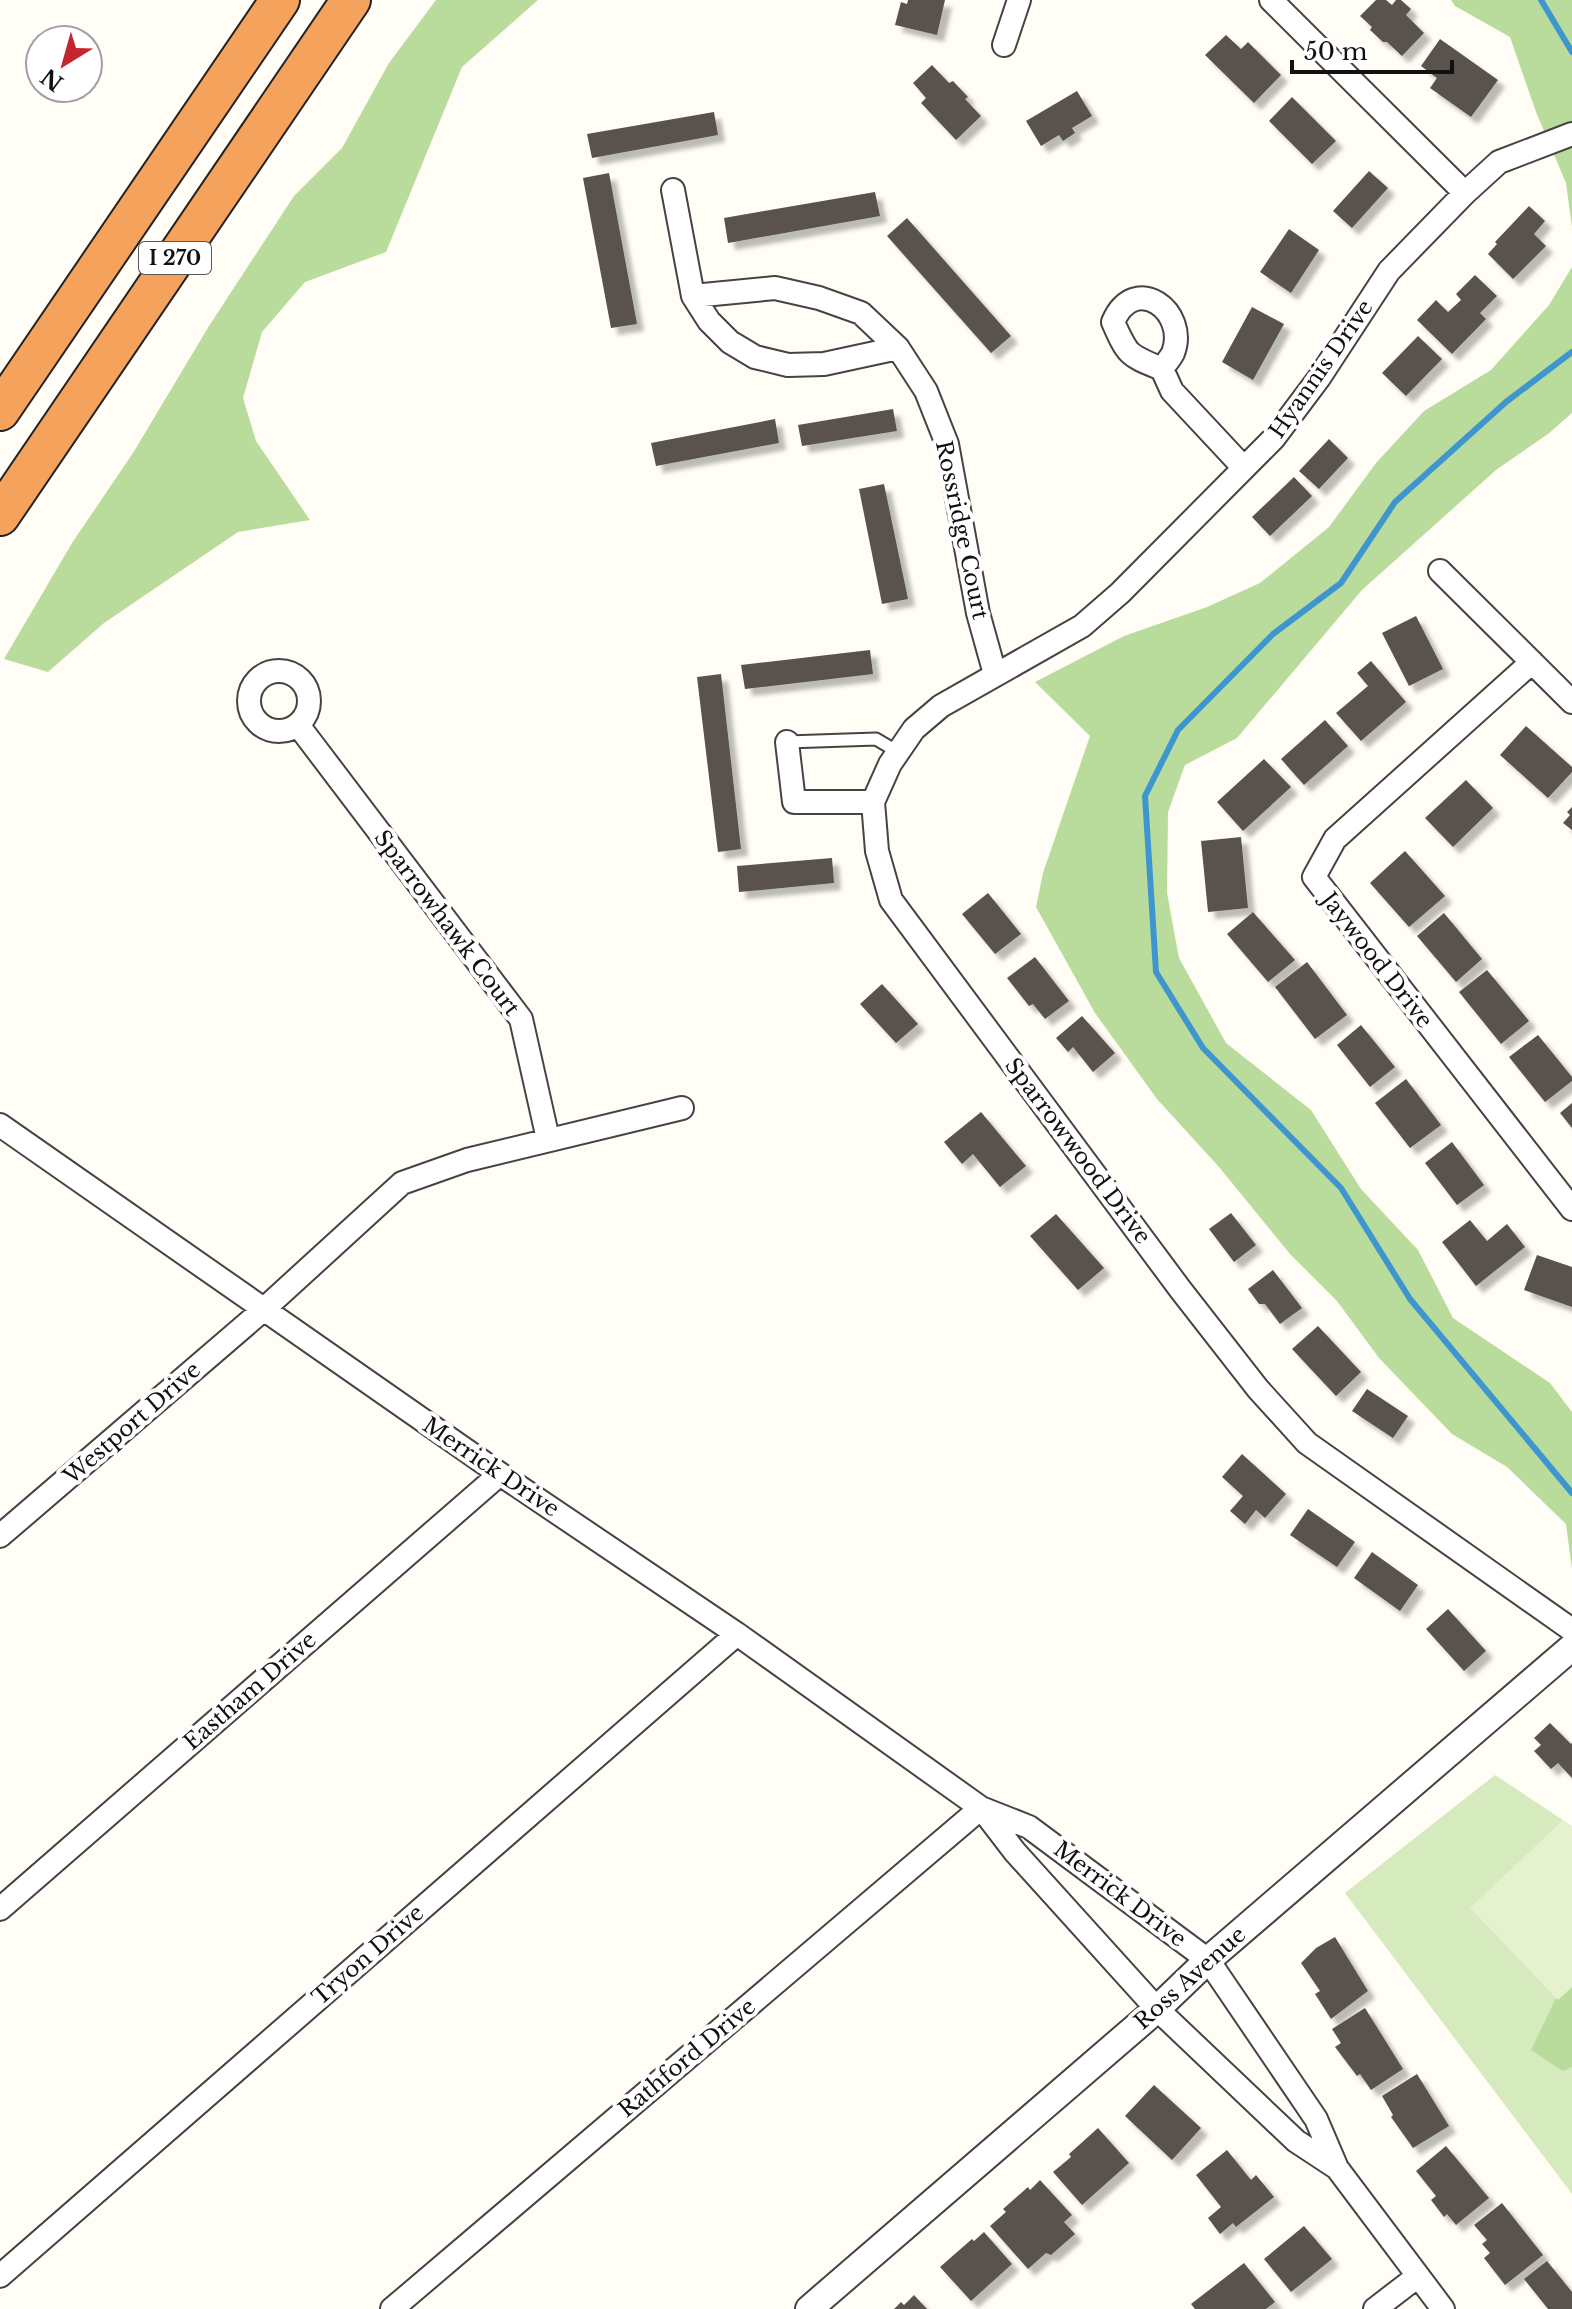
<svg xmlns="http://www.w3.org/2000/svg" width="1572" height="2309" viewBox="0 0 1572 2309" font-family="'Libre Baskerville',serif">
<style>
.green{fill:#d5ebbd}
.forest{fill:#b9dc9c}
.pitch{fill:#e6f2cf}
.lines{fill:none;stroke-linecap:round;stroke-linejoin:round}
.stream{stroke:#3f96cf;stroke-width:6}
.building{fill:#5a524d;filter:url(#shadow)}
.service-casing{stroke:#444;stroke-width:15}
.minor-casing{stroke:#444;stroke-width:26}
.tertiary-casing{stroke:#444;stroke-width:30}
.motorway-casing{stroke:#222;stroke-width:42}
.service{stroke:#fff;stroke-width:11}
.minor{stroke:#fff;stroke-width:22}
.tertiary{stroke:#fff;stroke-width:26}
.motorway{stroke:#f5a25d;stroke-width:38}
.labels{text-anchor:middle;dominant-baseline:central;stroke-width:8;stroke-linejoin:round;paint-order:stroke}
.shield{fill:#fff;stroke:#585858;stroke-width:2}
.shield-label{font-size:20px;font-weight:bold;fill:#111}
.street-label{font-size:22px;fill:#111;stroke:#fff}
</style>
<defs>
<filter id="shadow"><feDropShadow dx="7" dy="7" stdDeviation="2" flood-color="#0004"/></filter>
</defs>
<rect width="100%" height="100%" fill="#fffdf5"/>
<path class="green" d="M1495,1775l77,51v368l-227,-301z"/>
<path class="forest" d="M436,0h102l-76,67 -76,185 -81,30 -43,50 -19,66 13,43 54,79 -72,12 -134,91 -56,49 -44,-13 68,-116 61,-90 76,-127 85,-130 48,-48 47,-85z
M1451,0h121v227l-6,-44 -30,-71 -26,-75 -55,-31z
M1572,267v146l-24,21 -52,36 -134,120 -125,148 -52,27 -17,47 -1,81 12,65 47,85 85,67 50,79 57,61 35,68 97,65 22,29v157l-6,-45 -59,-57 -55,-33 -73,-76 -42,-57 -47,-47 -71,-87 -62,-68 -62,-86 -59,-106 7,-34 47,-137 -55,-54 89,-46 83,-29 53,-24 69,-56 47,-64 48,-52 67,-41 58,-65z
M1572,1984v83l-9,4 -32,-21 25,-52z"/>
<path class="pitch" d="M1563,1820l9,6v161l-14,13 -88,-92z"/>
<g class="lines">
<path class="stream" d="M1541,0l31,52
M1572,352l-66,50 -111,100 -54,81 -68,51 -95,96 -33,66 11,176 47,76 138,140 69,111 162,194"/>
</g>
<path class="building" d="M908,0h37l-8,35 -42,-10 6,-23 6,2z
M1376,0h10l6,5 4,-5h5l10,9 -5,6 18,18 -22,23 -15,-14h-4l-13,-12 2,-3 -12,-11z
M1226,35l15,14 7,-7 33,33 -27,28 -49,-48z
M1440,39l58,41 -27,37 -41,-29 7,-10 -16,-12z
M932,65l17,18 4,-2 15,16 -3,2 16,17 -25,24 -35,-37 5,-5 -13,-15z
M1077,91l15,25 -20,12 3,5 -12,8 -4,-6 -18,11 -15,-25z
M1292,97l44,44 -24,23 -43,-43z
M714,112l4,23 -126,23 -5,-24z
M1369,171l19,17 -36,40 -19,-17z
M609,173l28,151 -26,4 -28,-150z
M875,192l5,24 -152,27 -4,-25z
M1529,206l16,15 -11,13 12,12 -33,33 -25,-25 9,-10 -2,-2z
M907,218l104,118 -20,17 -104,-117z
M1289,229l30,21 -28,43 -31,-21z
M1475,275l22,21 -17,17 6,6 -34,35 -35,-34 19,-20 12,12 13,-12 -5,-6z
M1252,307l32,17 -31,56 -31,-18z
M1418,336l24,23 -36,37 -24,-23z
M893,409l4,22 -95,15 -4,-21z
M775,419l4,24 -123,23 -5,-23z
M1329,439l19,19 -29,31 -20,-18z
M1294,477l18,19 -42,40 -18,-19z
M884,484l24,115 -26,5 -23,-115z
M1416,616l27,53 -34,17 -27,-53z
M870,650l3,24 -128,15 -4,-24z
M1371,661l35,41 -45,39 -25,-28 32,-27 -11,-13z
M721,674l20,175 -23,3 -21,-175z
M1325,720l23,26 -44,39 -23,-26z
M1526,726l46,41v5l-24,26 -48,-43z
M1264,759l27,28 -48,44 -26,-29z
M1466,780l27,28 -40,39 -28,-29z
M1572,807v23l-9,-7 7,-8 -3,-3z
M1241,837l7,71 -40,4 -7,-71z
M1405,851l40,45 -36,31 -39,-44z
M832,858l2,25 -95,9 -2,-26z
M988,893l33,41 -26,20 -33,-40z
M1253,912l42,48 -27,22 -41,-48z
M1444,913l38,46 -26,23 -39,-46z
M1035,957l34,44 -24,18 -12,-15 -4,2 -22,-28z
M1307,962l40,53 -32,24 -40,-52z
M1487,970l42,51 -28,23 -42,-52z
M882,984l36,40 -22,19 -36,-39z
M1082,1016l33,37 -22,19 -20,-25 -5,5 -12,-14z
M1361,1025l34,42 -25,20 -33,-42z
M1538,1035l34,42v4l-27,21 -36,-45z
M1406,1079l35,46 -31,23 -35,-45z
M1572,1103v25l-12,-15z
M981,1112l45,54 -26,21 -27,-33 -11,10 -18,-22z
M1452,1142l32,43 -27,20 -32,-42z
M1231,1213l25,32 -22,17 -25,-33z
M1056,1214l48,54 -26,22 -48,-54z
M1470,1220l17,21 20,-17 18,23 -49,39 -34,-44z
M1537,1255l35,12v40l-48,-17z
M1273,1270l29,38 -22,16 -15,-20h-6l-11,-15z
M1318,1326l43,46 -25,24 -44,-47z
M1367,1389l41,27 -15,22 -41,-27z
M1242,1454l44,40 -21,24 -9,-8 -11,14 -15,-13 13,-15 -21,-19z
M1308,1509l47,33 -18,25 -47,-32z
M1372,1552l46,33 -18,26 -46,-33z
M1448,1609l38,42 -22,20 -38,-42z
M1550,1723l21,21 1,-1v35l-14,-15 -7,6 -17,-18 7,-6 -7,-7z
M1335,1937l33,54 -37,28 -16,-25 5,-3 -19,-28 15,-15z
M1365,2008l38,61 -32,21 -11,-16 -3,2 -22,-29 6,-4 -9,-14z
M1417,2074l32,52 -36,22 -22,-31 2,-2 -11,-19z
M1154,2085l47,43 -29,32 -47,-44z
M1098,2128l31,35 -47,42 -29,-33 18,-15 -2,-3z
M1446,2146l43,52 -33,27 -9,-11 -3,3 -13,-17 5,-4 -20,-25z
M1227,2150l24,30 5,-5 18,22 -38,30 -3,-4 -13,11 -12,-16 13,-11 -25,-32z
M1040,2180l32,35 -8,7 11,12 -24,21 -5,-2 -18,16 -38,-43 16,-14 -3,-3 25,-22 2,3z
M1502,2203l41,52 -38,30 -21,-27 6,-5 -8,-9 5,-4 -13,-15z
M1304,2226l28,33 -41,33 -27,-33z
M984,2232l28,32 -41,37 -31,-34 32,-28 2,2z
M1547,2261l25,31v17h-24l-24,-30z
M1244,2263l31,39 -9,7h-71l-4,-5z
M914,2295l13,14h-33l7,-7 3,3z"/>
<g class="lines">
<defs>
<path id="service" d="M787,742l89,-3 22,13"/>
<path id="minor" d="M1271,0l194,193
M1004,45l15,-45
M1572,134l-73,28 -34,31 -76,78 -70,107 -45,60 -154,155 -38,33 -141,80 -27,23 -24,35 -17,38 4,49 14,49 289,389 78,100 49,54 265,187
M673,190l20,106 16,25 21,21 25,15 33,8 36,-1 74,-16
M693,296l82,-8 44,10 42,15 37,35 28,43 21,53 31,169 17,61
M1162,369c-34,-14 -34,-13 -49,-47 22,-51 76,-10 60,31 -3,6 -8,11 -11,16l10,22 71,76
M1440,571l132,131
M1532,662l-197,177 -21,38 258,332
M249 701a30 30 0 1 1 60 0a30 30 0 1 1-60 0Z
M298,725l223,294 27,120
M787,742l7,60h79
M0,1125l500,349 237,160 244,174 48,19 179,133 108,159 21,49 106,141
M0,1536l263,-226 139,-127 65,-23 215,-52
M982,1809l33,43 142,157 139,132 41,27
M0,1909l500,-435
M0,2276l737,-642
M392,2309l589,-501
M1375,2309l43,-33"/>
<path id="tertiary" d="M809,2309l348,-300 51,-49 364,-313"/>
<path id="motorway" d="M0,411l280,-411
M0,516l351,-516"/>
</defs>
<use href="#service" class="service-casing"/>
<use href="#minor" class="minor-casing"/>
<use href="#tertiary" class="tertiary-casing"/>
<use href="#motorway" class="motorway-casing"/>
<use href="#service" class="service"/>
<use href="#minor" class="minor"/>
<use href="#tertiary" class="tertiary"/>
<use href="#motorway" class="motorway"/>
</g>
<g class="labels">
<rect class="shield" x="139" y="242" width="72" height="32" rx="6"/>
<g class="shield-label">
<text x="175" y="258">I 270</text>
</g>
<g class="street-label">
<text transform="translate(1321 369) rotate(-55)">Hyannis Drive</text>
<text transform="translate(962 530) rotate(78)">Rossridge Court</text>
<text transform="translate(447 923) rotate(53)">Sparrowhawk Court</text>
<text transform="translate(1377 960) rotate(52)">Jaywood Drive</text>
<text transform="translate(1078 1151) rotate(53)">Sparrowwood Drive</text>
<text transform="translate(132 1423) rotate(-41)">Westport Drive</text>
<text transform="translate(491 1467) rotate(34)">Merrick Drive</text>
<text transform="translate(250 1691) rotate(-41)">Eastham Drive</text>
<text transform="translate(1120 1894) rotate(37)">Merrick Drive</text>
<text transform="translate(368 1955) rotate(-41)">Tryon Drive</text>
<text transform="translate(1190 1978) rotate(-42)">Ross Avenue</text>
<text transform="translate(687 2058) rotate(-40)">Rathford Drive</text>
</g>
</g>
<g transform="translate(64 64) rotate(217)"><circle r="38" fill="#ffffff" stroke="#a0a0a0" stroke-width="2"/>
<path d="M0-6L14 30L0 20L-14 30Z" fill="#c4262e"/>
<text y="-12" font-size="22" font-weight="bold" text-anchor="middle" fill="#111111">N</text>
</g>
<path d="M1292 60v12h160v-12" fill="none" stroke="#111111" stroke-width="4"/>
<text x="1304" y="60" font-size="24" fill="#111111" stroke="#ffffff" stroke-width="6" paint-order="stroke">50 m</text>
</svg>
